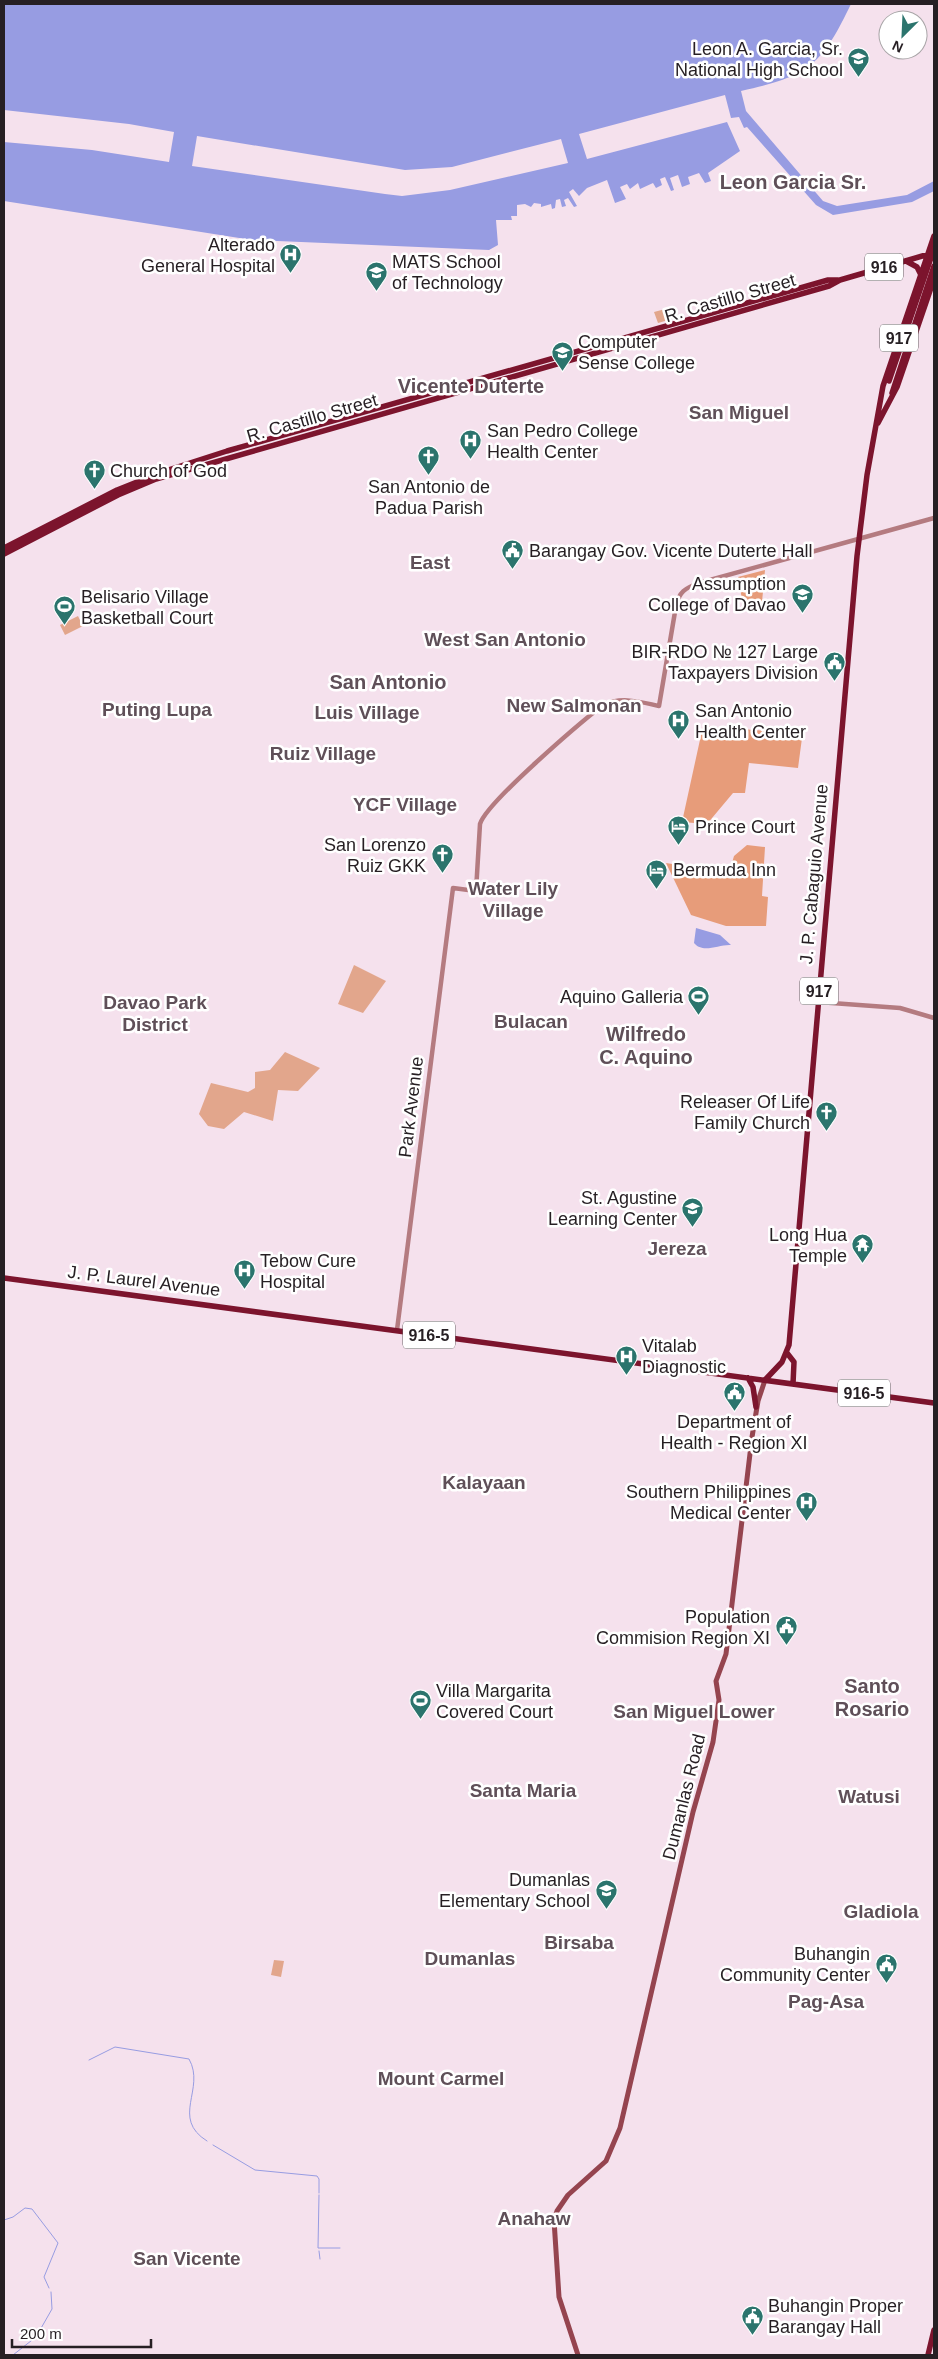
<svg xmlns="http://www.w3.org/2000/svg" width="938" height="2359" viewBox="0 0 938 2359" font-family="Arial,sans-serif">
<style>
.green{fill:#e2a68c}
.forest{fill:#e79c7a}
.water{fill:#979ce2;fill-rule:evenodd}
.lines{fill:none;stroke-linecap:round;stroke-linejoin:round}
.stream{stroke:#979ce2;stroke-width:1}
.tertiary{stroke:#b47b80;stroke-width:4.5}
.secondary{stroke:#95444f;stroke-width:5}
.primary{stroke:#7c142d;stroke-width:5.5}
.primary-bridge{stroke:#7c142d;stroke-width:5.5}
.labels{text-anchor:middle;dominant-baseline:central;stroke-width:5;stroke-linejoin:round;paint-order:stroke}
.shield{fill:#fff;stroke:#676265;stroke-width:1}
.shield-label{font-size:16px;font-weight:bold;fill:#261f23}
.poi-label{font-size:18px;fill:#261f23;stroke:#fff;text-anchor:end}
.street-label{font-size:18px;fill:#261f23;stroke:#fff}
.neighbourhood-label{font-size:19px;font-weight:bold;fill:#5f4f58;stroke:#fff}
.quarter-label{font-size:20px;font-weight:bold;fill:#5f4f58;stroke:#fff}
</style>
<rect width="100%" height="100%" fill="#f5e1ed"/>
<path class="green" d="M669,308l3,11 -14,4 -4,-11z
M78,616l5,10 -18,9 -5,-10z
M354,965l32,16 -23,32 -25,-9z
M285,1052l35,16 -22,23 -20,-1 -5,31 -29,-9 -20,17 -16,-3 -9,-12 12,-31 37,9 7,-4v-16l15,-2z
M274,1960l10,1 -3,16 -10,-2z"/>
<path class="forest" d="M765,570l-3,32 -19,3 -5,-28z
M703,726l89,7 -1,4 11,1 -4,30 -49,-5 -4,30h-12l-26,31 -25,-2z
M747,845l18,2 -3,49 6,1 -2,29h-40l-35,-11 -25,-52 63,10 5,-17z"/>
<path class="water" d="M4,4h847c-30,62 -42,72 -110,87l5,20 77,90 14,5 70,-11 27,-14v10l-22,11 -79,13 -17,-10 -69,-78 -3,1 -5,-11 -8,1 -6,-23 -146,39 8,25 140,-37 13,29 -32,22 3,8 -6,2 -6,-10 -11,4 2,7 -8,3 -4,-12 -8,3 4,12 -3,1 -6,-14 -5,2 2,6 -6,3 -3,-5 -13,6 -2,-6 -8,6 -3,-5 -7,3 6,12 -11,4 -8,-23 -20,8 -8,8 -6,-7 -4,3 8,14 -3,1 -6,-9 -4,2 2,6 -4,1 -2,-8 -4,1 -1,8 -3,1 -1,-5 -10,3v-3l-7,-1 -3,4 -6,-3 -8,1v11h-6l1,4h-16l2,25 -9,5 -237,-10 -248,-39v-59l88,8 77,12 5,-30 -45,-8 -125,-14zM197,136l208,34 47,-3 109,-28 7,24 -118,27 -48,6 -17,-2 -193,-28z
M696,928l24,7 11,10c-12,-1 -28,9 -37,-2z"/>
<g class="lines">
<path class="stream" d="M89,2060l26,-13 74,12c17,30 -19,59 18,82
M213,2145l42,25 62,6 2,3v14
M319,2195l-1,53h22
M4,2220l9,-3 12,-9 7,1 26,34 -14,34 5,11
M319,2251l1,8
M13,2355l23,-18 16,-28 -1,-17"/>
<path class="tertiary" d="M818,1002l82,6 34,10
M397,1330l56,-442 23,3 4,-67c7,-22 100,-101 123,-119 19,-9 37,-3 56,1l17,-100c3,-14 9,-18 23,-23l235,-65"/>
<path class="secondary" d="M578,2355l-19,-58 -5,-77 3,-9 11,-16 38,-34 14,-33 73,-316 20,-70 6,-42 -3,-19 10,-27 26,-217 6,-36 7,-21"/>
<path class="primary" d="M906,261l11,6 4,8
M892,393l42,-127
M878,423l19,-36 37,-108
M4,548l113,-58 45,-18 65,-21 601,-171h10
M4,554l114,-59 38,-16 673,-193 11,-6 89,-26
M4,1278l930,125
M787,1353l7,9 -1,22
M748,1378l5,9 3,20
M765,1380l17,-18 7,-17 68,-789 10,-81 16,-89 51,-150
M928,2355l6,-25"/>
<path class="primary-bridge" d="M889,381l45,-132"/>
</g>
<defs>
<symbol id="school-pin" viewBox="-11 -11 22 30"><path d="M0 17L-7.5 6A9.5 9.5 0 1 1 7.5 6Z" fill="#2b746d" stroke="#fff"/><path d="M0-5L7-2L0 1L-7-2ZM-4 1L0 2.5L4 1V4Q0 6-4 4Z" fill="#fff"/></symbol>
<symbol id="hospital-pin" viewBox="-11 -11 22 30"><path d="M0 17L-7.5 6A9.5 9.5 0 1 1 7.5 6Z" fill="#2b746d" stroke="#fff"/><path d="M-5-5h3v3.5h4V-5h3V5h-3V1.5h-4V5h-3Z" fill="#fff"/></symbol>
<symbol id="university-pin" viewBox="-11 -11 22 30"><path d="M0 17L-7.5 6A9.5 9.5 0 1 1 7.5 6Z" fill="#2b746d" stroke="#fff"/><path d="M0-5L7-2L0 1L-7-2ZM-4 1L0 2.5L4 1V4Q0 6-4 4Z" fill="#fff"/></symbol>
<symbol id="church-pin" viewBox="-11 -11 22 30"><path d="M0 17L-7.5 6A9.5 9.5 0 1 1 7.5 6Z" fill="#2b746d" stroke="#fff"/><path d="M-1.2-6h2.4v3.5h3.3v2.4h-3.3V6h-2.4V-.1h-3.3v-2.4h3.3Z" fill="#fff"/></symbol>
<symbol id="civic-pin" viewBox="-11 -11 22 30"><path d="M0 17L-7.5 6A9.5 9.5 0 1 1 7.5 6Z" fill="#2b746d" stroke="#fff"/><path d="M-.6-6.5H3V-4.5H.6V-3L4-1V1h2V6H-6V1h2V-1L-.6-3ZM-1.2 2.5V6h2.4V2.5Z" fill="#fff"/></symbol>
<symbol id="stadium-pin" viewBox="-11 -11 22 30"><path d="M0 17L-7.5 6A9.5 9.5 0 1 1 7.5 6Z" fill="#2b746d" stroke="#fff"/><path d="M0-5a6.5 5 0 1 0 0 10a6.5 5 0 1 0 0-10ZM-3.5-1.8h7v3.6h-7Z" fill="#fff"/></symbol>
<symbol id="hotel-pin" viewBox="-11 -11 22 30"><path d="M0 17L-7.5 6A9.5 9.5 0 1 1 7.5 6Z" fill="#2b746d" stroke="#fff"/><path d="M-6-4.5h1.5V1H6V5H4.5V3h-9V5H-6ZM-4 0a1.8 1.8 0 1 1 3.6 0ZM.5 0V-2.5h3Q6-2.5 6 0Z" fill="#fff"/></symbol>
<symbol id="temple-pin" viewBox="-11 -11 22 30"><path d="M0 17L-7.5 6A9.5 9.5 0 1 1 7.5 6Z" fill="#2b746d" stroke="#fff"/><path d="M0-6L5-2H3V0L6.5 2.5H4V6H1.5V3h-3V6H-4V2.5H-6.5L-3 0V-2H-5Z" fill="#fff"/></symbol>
</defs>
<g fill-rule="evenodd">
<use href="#school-pin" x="846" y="46" width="25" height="34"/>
<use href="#hospital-pin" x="278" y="242" width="25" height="34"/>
<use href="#university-pin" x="364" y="260" width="25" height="34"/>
<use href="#university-pin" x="550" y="340" width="25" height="34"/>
<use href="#hospital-pin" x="458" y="428" width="25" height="34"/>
<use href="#church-pin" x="416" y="444" width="25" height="34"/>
<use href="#church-pin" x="82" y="458" width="25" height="34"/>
<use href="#civic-pin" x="500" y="538" width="25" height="34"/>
<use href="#university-pin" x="790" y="582" width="25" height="34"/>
<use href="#stadium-pin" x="52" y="594" width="25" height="34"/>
<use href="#civic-pin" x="822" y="650" width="25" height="34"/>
<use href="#hospital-pin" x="666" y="708" width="25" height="34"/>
<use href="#hotel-pin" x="666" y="814" width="25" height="34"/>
<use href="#church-pin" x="430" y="842" width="25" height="34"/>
<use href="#hotel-pin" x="644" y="858" width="25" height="34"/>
<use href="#stadium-pin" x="686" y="984" width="25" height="34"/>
<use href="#church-pin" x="814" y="1100" width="25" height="34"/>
<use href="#school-pin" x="680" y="1196" width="25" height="34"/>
<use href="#temple-pin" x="850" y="1232" width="25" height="34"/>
<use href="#hospital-pin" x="232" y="1258" width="25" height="34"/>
<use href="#hospital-pin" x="614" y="1344" width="25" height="34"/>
<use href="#civic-pin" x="722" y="1380" width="25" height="34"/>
<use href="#hospital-pin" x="794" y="1490" width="25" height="34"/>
<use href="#civic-pin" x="774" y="1614" width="25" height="34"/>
<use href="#stadium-pin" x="408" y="1688" width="25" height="34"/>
<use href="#school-pin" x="594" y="1878" width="25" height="34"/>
<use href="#civic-pin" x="874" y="1952" width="25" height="34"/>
<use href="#civic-pin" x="740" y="2304" width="25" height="34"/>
</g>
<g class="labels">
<g class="shield">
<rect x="865" y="253.5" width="38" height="27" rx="4"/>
<rect x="880" y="324.5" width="38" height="27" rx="4"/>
<rect x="800" y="977.5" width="38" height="27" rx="4"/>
<rect x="403" y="1321.5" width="52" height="27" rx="4"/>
<rect x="838" y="1379.5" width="52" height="27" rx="4"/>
</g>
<g class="shield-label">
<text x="884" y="267">916</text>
<text x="899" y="338">917</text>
<text x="819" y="991">917</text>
<text x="429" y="1335">916-5</text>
<text x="864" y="1393">916-5</text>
</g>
<g class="poi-label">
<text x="843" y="49">Leon A. Garcia, Sr.<tspan x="843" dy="21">National High School</tspan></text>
<text x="275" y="245">Alterado<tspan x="275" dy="21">General Hospital</tspan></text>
<text x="392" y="262" text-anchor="start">MATS School<tspan x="392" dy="21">of Technology</tspan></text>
<text x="578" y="342" text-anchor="start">Computer<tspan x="578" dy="21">Sense College</tspan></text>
<text x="487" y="431" text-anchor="start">San Pedro College<tspan x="487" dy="21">Health Center</tspan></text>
<text x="110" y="471" text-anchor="start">Church of God</text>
<text x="429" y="487" text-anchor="middle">San Antonio de<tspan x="429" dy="21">Padua Parish</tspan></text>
<text x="529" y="551" text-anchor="start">Barangay Gov. Vicente Duterte Hall</text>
<text x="786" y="584">Assumption<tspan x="786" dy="21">College of Davao</tspan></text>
<text x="81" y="597" text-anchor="start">Belisario Village<tspan x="81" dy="21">Basketball Court</tspan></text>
<text x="818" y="652">BIR-RDO № 127 Large<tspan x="818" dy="21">Taxpayers Division</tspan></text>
<text x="695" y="711" text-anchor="start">San Antonio<tspan x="695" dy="21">Health Center</tspan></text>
<text x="695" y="827" text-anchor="start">Prince Court</text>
<text x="426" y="845">San Lorenzo<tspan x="426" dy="21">Ruiz GKK</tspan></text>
<text x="673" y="870" text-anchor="start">Bermuda Inn</text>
<text x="683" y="997">Aquino Galleria</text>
<text x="810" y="1102">Releaser Of Life<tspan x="810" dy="21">Family Church</tspan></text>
<text x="677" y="1198">St. Agustine<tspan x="677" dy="21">Learning Center</tspan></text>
<text x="847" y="1235">Long Hua<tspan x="847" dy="21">Temple</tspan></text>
<text x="260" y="1261" text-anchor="start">Tebow Cure<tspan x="260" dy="21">Hospital</tspan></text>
<text x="642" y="1346" text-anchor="start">Vitalab<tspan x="642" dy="21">Diagnostic</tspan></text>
<text x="734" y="1422" text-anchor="middle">Department of<tspan x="734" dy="21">Health - Region XI</tspan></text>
<text x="791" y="1492">Southern Philippines<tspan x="791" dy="21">Medical Center</tspan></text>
<text x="770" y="1617">Population<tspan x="770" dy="21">Commision Region XI</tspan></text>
<text x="436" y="1691" text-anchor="start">Villa Margarita<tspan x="436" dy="21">Covered Court</tspan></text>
<text x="590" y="1880">Dumanlas<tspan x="590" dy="21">Elementary School</tspan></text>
<text x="870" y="1954">Buhangin<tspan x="870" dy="21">Community Center</tspan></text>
<text x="768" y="2306" text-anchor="start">Buhangin Proper<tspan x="768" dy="21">Barangay Hall</tspan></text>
</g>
<g class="street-label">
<text transform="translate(730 298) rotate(-16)">R. Castillo Street</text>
<text transform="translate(312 418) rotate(-16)">R. Castillo Street</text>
<text transform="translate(814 874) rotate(-85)">J. P. Cabaguio Avenue</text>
<text transform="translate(411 1107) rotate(-83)">Park Avenue</text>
<text transform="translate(144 1281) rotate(7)">J. P. Laurel Avenue</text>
<text transform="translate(684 1797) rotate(-76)">Dumanlas Road</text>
</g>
<g class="neighbourhood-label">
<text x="739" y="412">San Miguel</text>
<text x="430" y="562">East</text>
<text x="505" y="639">West San Antonio</text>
<text x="574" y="705">New Salmonan</text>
<text x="157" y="709">Puting Lupa</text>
<text x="367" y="712">Luis Village</text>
<text x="323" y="753">Ruiz Village</text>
<text x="405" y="804">YCF Village</text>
<text x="513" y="888">Water Lily<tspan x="513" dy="22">Village</tspan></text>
<text x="155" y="1002">Davao Park<tspan x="155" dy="22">District</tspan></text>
<text x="531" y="1021">Bulacan</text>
<text x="677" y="1248">Jereza</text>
<text x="484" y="1482">Kalayaan</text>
<text x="694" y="1711">San Miguel Lower</text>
<text x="523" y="1790">Santa Maria</text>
<text x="869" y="1796">Watusi</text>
<text x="881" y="1911">Gladiola</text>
<text x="579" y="1942">Birsaba</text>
<text x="470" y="1958">Dumanlas</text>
<text x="826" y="2001">Pag-Asa</text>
<text x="441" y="2078">Mount Carmel</text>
<text x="534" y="2218">Anahaw</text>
<text x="187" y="2258">San Vicente</text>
</g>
<g class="quarter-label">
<text x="793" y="182">Leon Garcia Sr.</text>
<text x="471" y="386">Vicente Duterte</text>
<text x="388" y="682">San Antonio</text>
<text x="646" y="1034">Wilfredo<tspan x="646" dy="23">C. Aquino</tspan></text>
<text x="872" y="1686">Santo<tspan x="872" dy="23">Rosario</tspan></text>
</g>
</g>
<rect width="938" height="2359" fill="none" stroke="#261f23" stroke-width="10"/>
<g transform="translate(903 35) rotate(204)"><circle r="24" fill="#ffffff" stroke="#a8a5a7"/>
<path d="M0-4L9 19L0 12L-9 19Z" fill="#2b746d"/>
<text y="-8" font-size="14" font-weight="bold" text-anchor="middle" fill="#261f23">N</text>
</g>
<path d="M12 2339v8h139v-8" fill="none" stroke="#261f23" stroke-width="2.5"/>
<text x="20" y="2339" font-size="15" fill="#261f23" stroke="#ffffff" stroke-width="4" paint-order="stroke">200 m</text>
</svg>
